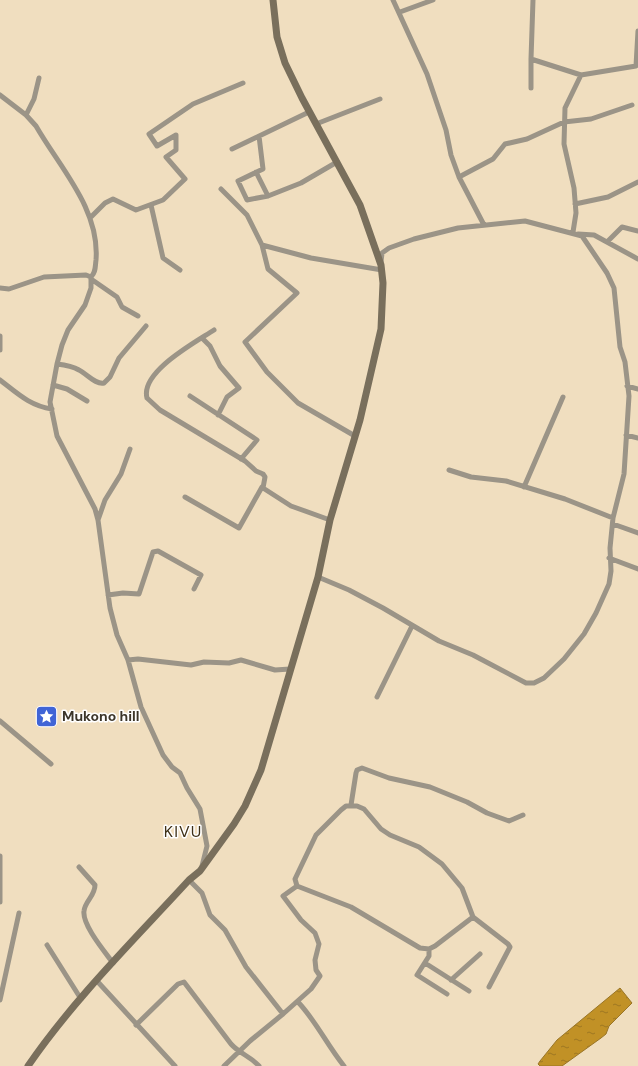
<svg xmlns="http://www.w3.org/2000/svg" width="638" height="1066" viewBox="0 0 638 1066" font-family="'DM Sans',sans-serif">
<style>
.water{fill:url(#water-ripples);stroke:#997527}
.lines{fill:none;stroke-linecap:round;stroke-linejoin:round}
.street{stroke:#9b9487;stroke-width:5}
.secondary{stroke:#796f5c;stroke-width:7}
.labels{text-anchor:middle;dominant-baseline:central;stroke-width:3;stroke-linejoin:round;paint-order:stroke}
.poi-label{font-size:14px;font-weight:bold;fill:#3c3529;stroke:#fff;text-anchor:start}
.quarter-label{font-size:16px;letter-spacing:1px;fill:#3e3016;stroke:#fff}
</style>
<defs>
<pattern id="water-ripples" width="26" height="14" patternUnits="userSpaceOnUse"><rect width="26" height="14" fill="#c19126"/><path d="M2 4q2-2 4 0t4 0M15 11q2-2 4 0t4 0" fill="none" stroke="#9e7721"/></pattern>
</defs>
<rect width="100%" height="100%" fill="#f0debf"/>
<path class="water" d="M620,988l12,15 -23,23 -3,8 -5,4 -39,28h-22l-2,-2 2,-3 17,-21z"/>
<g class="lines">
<path class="street" d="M393,0l34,74 19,56 5,25 8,22 25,48
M533,0l-2,59 50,16 -16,33 -1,36 10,44 2,25 -3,19
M400,12l33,-12
M531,59v29
M581,75l55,-9 2,-35
M0,95l26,20 10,11c24,42 64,83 60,134 -1,7 0,12 -5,17
M26,115l8,-16 5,-21
M316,124l64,-25
M232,149l77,-37
M256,172l12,24 -21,4 -9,-19 25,-12 -4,-33
M459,177l34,-18 12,-15 22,-5 37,-17 27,-3 41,-14
M221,189l26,26 15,30 49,13 71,12
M268,196l33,-13 36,-21
M575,204l33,-7 30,-15
M151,205l12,53 17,12
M91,217l14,-14 8,-4 23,11 27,-10 22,-21 -19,-22 10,-7v-15l-19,11 -8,-12 44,-30 50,-21
M578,234l16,1 44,24
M608,241l14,-14 16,4
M262,245l6,24 29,24 -52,49 22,30 31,31 57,33
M91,279l26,18 5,10 16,9
M0,288l9,1 35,-12 42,-2 5,2v11l-6,17 -17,25 -6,15 -5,19 -7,38 7,34 38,73 3,11 12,88 7,27 11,25 13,47 22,48 9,12 8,6 7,15 13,21 7,37 -5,20
M214,330c-18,12 -74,42 -67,68l13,12 85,51 11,10 7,3 2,3 -2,11 28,18 39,14
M0,336v14
M202,338l8,8 10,20 19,22 -12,9 -9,18
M57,364c8,1 15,2 22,6 8,4 17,15 25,13l6,-6 9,-19 27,-32
M0,380c17,13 30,26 52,29
M53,385l14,4 20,12
M627,386l11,3
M190,396l67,44 -16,19
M626,435l12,3
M449,470l22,7 35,4 59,18 48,19
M524,487l39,-90
M185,497l54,31 23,-41
M98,520l7,-20 16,-26 9,-25
M613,524l25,9
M609,558l29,11
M318,577l31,13 34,18 56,33 34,14 53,28h8l10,-5 20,-19 20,-25 12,-21 13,-29 2,-13 -1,-23 3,-30 11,-44 5,-78 -4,-34 -5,-15 -6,-59 -7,-15 -25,-37 -57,-15 -67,7 -44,11 -25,9 -7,5 -1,9
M108,595l15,-2 16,1 14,-42 5,-1 43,24 -7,14
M128,660l10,-1 53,6 13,-3 25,1 12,-3 34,10 15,-1
M377,697l35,-71
M0,721l51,43
M351,805l5,-32 1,-3 5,-2 27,10 41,9 37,15 20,11 22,8 14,-6
M0,856v46
M79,867l16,18c0,11 -10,16 -11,26 -2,14 21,41 29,52
M189,880l13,13 8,22 15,15 21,37 37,47 28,-25 9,-13 -4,-6 -1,-10 4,-16 -4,-11 -14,-13 -18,-24 14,-10 -2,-7 21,-44 25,-25 5,-4h11l7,3 17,20 9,6 29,12 23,17 20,24 11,29 35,27 2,3 -21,40
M297,886l54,21 69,41 9,1 6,-3 38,-29
M47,945l34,54
M429,949v7l-12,19 30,19
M425,963l44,28
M451,980l29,-26
M97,981l78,85
M0,1000l19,-87
M298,1002c18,19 29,43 46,64
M136,1025l42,-41 6,-2 47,62c9,10 19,12 28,22
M224,1066l26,-25 33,-27"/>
<path class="secondary" d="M28,1066c46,-67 106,-126 161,-186l11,-9 34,-47 11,-18 16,-36 57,-193 12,-57 30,-100 21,-91 2,-46 -2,-18 -21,-60 -58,-107 -17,-35 -8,-26 -4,-37"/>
</g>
<defs>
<symbol id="sight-square" viewBox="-11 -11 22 22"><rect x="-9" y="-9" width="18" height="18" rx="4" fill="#4064d6" stroke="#fff"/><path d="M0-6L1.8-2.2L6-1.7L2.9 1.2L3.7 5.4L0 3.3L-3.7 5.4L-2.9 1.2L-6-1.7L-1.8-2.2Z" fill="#fff"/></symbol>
</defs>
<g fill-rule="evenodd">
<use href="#sight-square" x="34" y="704" width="25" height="25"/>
</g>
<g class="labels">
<g class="poi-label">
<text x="62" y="716">Mukono hill</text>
</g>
<g class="quarter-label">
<text x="183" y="831">KIVU</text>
</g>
</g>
</svg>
